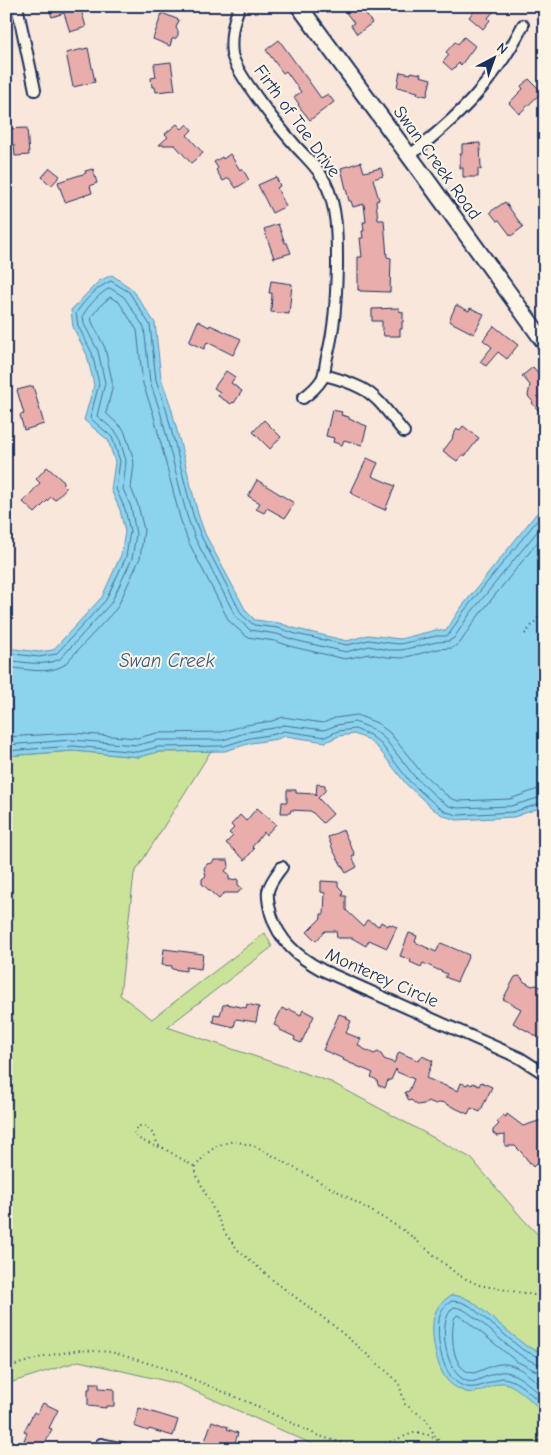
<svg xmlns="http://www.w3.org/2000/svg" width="551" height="1455" viewBox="0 0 551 1455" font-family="'Comic Neue',sans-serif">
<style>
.green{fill:#cae399;stroke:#72897c}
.water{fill:#8cd3ed;stroke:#5f91b4}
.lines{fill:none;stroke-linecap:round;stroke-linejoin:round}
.shore{stroke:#487197;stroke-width:1}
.building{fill:#e9aeac;stroke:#1b2f5e}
.street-casing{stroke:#1b2f5e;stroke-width:14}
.secondary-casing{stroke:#1b2f5e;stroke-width:19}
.path{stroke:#1b2f5e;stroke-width:2;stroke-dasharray:1 4;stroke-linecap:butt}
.street{stroke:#fcf5e5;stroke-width:10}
.secondary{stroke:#fcf5e5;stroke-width:15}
.labels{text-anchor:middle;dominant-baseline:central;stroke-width:4;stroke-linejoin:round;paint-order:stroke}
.street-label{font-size:18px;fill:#1b2f5e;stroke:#fcf5e5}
.water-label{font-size:19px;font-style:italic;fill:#375882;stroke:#fcf5e5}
</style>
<rect width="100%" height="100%" fill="#f8e7da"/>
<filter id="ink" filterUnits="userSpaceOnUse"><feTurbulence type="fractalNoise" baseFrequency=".02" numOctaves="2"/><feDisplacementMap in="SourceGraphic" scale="10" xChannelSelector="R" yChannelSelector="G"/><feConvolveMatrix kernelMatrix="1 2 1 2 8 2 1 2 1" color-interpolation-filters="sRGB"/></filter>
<g filter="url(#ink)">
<path class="green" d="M73,751l66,6 19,-5 53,-1 -77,123 -14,121 32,24 113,-86 7,14 -105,80 164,55 140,76 51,60 23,24v207h-222l-144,-65 -100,-23 -73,23v-628z"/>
<path class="water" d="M112,275l20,14 23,34 6,55 10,29 27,107 7,20 41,77 9,9 24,3 18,6 50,12 21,-6 32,4 36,-9 10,1 14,-22 76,-95 9,-6v298l-31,11 -57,3 -13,-4 -11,-7 -26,-24 -29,-37 -11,-9 -13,-5 -15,2 -13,6 -41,-6 -8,3 -26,4 -26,8 -67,1 -19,5 -66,-6 -67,5v-108l33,4 14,-2 49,-53 19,-42 4,-23 -5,-22 -9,-20 4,-28 -7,-22 -24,-20 10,-35 -7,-30 -14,-28 -2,-17 28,-29z
M452,1295l11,2 10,5 53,44 19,8v60c-10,-9 -27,-28 -40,-31 -12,-2 -28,16 -44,7 -4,-2 -10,-5 -13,-9 -12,-12 -20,-54 -12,-70 3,-7 9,-12 16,-16z"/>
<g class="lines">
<path class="shore" d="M6,653l33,4 17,-3 50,-54 20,-43 4,-26 -5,-22 -9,-20 4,-28 -8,-24 -22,-19 9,-34 -7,-31 -14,-27 -2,-13c9,-13 21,-26 35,-32l18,11 21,33 6,55 10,29 27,106 8,21 41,79 12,10 24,3 18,6 51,11 22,-5 20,3 11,1 36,-8h10l4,-3 14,-22 75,-93 6,-4
M6,660c17,2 38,7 54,-1l51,-56 21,-44 4,-25 -5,-27 -8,-18 3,-28 -7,-24 -4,-6 -18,-15 8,-33 -7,-32 -14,-27 -1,-9c6,-10 17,-22 27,-27l14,9 20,30 6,55 10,29 27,105 8,22 41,79 14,13 27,4 17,6 52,12 23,-6 19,4h13l36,-8 12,-1 5,-3 15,-23 76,-93
M6,667c19,2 42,8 58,-2l53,-57 23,-50 4,-28 -6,-25 -7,-17 3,-24 -1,-7 -9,-27 -18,-17 6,-24v-8l-7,-33 -13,-26 -1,-5 10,-12 9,-8 9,5 18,28 6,54 10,29 27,105 8,23 41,80 18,16 28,4 18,6 52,12 24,-5 18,3 15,1 36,-9 14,-1 8,-5 15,-23 70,-87
M6,737l66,-4 65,5 20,-5 65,-1 24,-7 26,-4 11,-4 40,6 12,-5 22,-3 20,8 13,10 31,39 24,22 7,5 7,2 51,-2 28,-10 7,-1
M6,745l66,-5 66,5 20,-5h65l25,-8 26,-4 10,-3 40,5 13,-5 18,-3 18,7 12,10 30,38 25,23 9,6 9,2 53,-2 34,-10
M6,751l67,-5 65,6 20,-5 66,-1 26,-8 25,-4 9,-3 41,6 13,-6 17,-2 15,6 11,9 29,38 26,23 10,7 12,3 55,-3 32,-10
M545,1358h-4l-18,-8 -53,-44 -9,-4 -9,-1c-5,3 -11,8 -12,14 -5,21 1,67 27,72 11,2 23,-5 34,-9 17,0 32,19 44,29
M545,1365c-22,-1 -50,-32 -67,-45 -8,-6 -14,-12 -24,-13 -18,13 -9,67 13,74 6,2 13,-2 18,-4 5,-2 10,-4 15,-5 15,-3 35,18 45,27
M545,1372l-9,-1 -20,-10 -53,-43 -6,-3 -3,4c-3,15 -3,52 19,54 9,-2 18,-8 27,-9 17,-2 33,15 45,25"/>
</g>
<path class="building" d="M48,6h32l6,21 -16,5 -6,-19 -12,4z
M341,6h19l12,17 -15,11 -6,-9 3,-2z
M478,6h20l-10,12 2,2 -7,9 -14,-12z
M162,13l17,7 -3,8 2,3v4l-2,3 -4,1 -2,7 -17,-7z
M464,37l11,9 -14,19 -2,-2 -7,7 -9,-8 6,-7 -3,-3 9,-10 3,2z
M279,40l42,58 7,-4 6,8 -24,18 -12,-15 1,-1 -5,-7 7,-5 -15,-21 -3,2 -17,-23z
M88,48l7,34 -22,5 -7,-34z
M171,62l4,28 -19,2 -1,-5h-3l-1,-9 5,-1 -2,-13z
M400,72l11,2v-2l10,2 -1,2 11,3 -4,17 -10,-2 1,-2 -21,-5z
M529,79l13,13 -23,22 -10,-11 14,-14 -2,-3z
M177,124l5,5 5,-5 5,6 -5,5 16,18 -12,10 -16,-18h-16l9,-8 -3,-3z
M27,128l2,27 -14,1 -1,-11h-8v-16z
M480,143l1,27 -3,-2v9h-15v-9h-3v-14h2v-10z
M230,154l10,16 2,-2 7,12 -13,8 -7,-10 -6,3 -7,-11 2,-2 -4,-6 8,-5 1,2z
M361,162l3,10 17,-4 2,8 -10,3 6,21 -3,1 2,19h6l3,37 4,1 -1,34 -30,-1v-1h-2v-33h4l-2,-19h3l-1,-7h2l-1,-9h3l-2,-18 -11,3 -2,-6h-2l-8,-33z
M50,168l10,8 -9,10 -9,-9z
M93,169l4,14 -7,3 2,7 -27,9 -7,-20 28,-9 -1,-2z
M276,177l4,9 -3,2 9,18 -14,7 -14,-28z
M505,202l18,25 -12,9 -12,-16 -2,1 -7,-9z
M278,224l7,19h2l4,10 -17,5 -10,-29z
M271,281l21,3 -3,30 -18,-2 1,-19h-3z
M456,305l13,6 1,-3 14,6 -10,20 -25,-13z
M399,308v3l4,1v10h-1v7h-2v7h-16l-1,-5h-1v-10h-10v-12z
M198,321l11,6 1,-2 31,14 -8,16 -26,-13 -3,7 -15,-7z
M494,326l24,19 -11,14 -9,-7 -12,14 -6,-4 12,-15 -9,-7z
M533,367l12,14v37l-13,-15 1,-1 -5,-6 2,-11 -8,-9z
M226,371l9,6 -4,6 11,8 -8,12 -1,-1 -2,2 -13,-8 2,-4 -6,-4z
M33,386l11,38 -20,6 -4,-15 4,-1 -7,-24z
M332,410l10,2 -1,3 8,2v2l18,7 -5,19 -18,-5 -2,5 -9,-3 1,-4 -8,-2z
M264,420l17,17 -11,12 -17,-17z
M463,426l16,12 -14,18 -2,-2 -6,7 -14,-10 10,-13 -1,-1 5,-8 2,2z
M367,458l11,5 -6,13 23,10 -10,24 -25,-11 1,-1 -9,-4 1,-1 -2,-1z
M47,467l17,15 -2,2 4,4 -11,12 -4,-3 -16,16 -12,-11 17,-19 -4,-4z
M257,480l37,23 -9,15 -18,-10 -3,5 -8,-4 4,-6 -12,-7z
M317,784l8,1v6l-7,7 15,16 -10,9 -12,-12 -20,-1 -1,3h-9l1,-11h5v-12h9v3l19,1 1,2z
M257,808l19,16 -10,11 -2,-3 -12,15 2,2 -9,11 -19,-17 7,-7 -4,-3 5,-5 -3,-3 9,-10 6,6z
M343,830l12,25 -3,2 5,10 -11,6 -13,-23 -5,-13z
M214,860h14l1,6 -4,5 4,3v6l9,-1v6l4,3 -4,5h-14l-5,6 -17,-15v-5l4,-3 -2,-8 3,-4 5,-1z
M321,881l17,1v4l5,5 -1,5h4v14l17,16 4,-6 12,6 2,-4 7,4 1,-2 8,3 -10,21 -18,-8 -3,6 -14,-8h-15l-1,-7h-11l-9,10 -9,-9 14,-14v-4h3l1,-21 -4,-1z
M409,933l8,3 -2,6 21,10 5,-9 28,12 -12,27 -12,-5 2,-3 -24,-11 -2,4 -11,-5 1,-2 -11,-4z
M164,949l39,5 -2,15 -15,-2v4l-14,-2v-3l-10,-1z
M519,976l3,2 1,3 9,5 4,-1 7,3 2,5v48l-32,-18 8,-14 -18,-10 12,-22z
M226,1004l20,4 1,-4 12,3 -3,15 -20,-3 -2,8 -21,-5 1,-8 6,1 3,-10h3z
M282,1008l6,3 1,-2 12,6 2,-5 11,6 -13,27 -7,-3 1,-3 -15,-7v-2l-6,-3z
M339,1014l8,3v2l4,2 -5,12 15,6 -3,6 2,1v1l14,7 4,-2 3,2 3,5 10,4 5,-11 20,9 3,-5 11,5 -7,17 32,13 3,-8 6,2 1,-2 4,2 1,-2 6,3 2,-4 11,5 -12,25 -9,-4 -3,6 -26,-12 -6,2 -8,-3 -4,3 -7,1 -6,-5 -2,1 -4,-9 4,-1 5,-12 -17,-7 -1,-3 -5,11h-3l-3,8 -7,-3 -1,-5 -6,-3 2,-4 -30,-13 1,-1 -21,-9z
M507,1114l16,12 22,-7v55l-8,-11 -4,4 -11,-14 -7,-7h-10v-11l-8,1 -4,-3v-3l6,-6 -2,-2 6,-7 3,2z
M90,1383h9v5l15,1v17h-8v2l-18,-2v-17h2z
M43,1403l15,7 -9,18 3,1 -10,20h-12l-5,-3 2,-4 -3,-2 3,-7 -3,-2 10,-19 3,2z
M139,1408l39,12 -5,16 -24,-7 -1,2 -14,-5z
M212,1421l16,6 -1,2 11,4 -5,16h-11v-2l-17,-6z"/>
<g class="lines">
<defs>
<path id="street" d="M17,6l18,84
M240,6c-7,14 -10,33 -8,48 4,20 47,73 62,90 11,13 24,23 31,38 13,26 12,57 12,85 -1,32 -2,60 -10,90 -2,8 -2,16 -5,22 -5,8 -12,14 -19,19
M409,156c50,-40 85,-73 114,-131
M324,375c12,3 25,7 37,13 18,9 30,29 43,44
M282,867c-5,7 -12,15 -14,24 -1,8 1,15 3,23 8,27 27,43 51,56l198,88 25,16
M101,1444l24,5"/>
<path id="secondary" d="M299,6l125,170 121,167"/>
</defs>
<use href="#street" class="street-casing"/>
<use href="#secondary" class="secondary-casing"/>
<path class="path" d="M525,634l20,-25
M164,1148l-12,-3 -17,-8 -1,-6 4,-5h8l8,9 4,10 37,22
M6,1368l39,-12 35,-6 31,2 60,18 79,33 69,33 27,8 22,3 13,-2 35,-13 12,3 9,5
M450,1449l-7,-3 -9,-11 -7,-15 -22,-16 -6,-20 -7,-8 -58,-50 -60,-45 -36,-31 -13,-17 -28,-57 -2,-9 11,-13 12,-9 16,-4 23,6 94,52 54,32 53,44 21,10 66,12"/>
<use href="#street" class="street"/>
<use href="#secondary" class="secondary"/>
</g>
</g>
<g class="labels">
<g class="street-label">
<text transform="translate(297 121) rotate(54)">Firth of Tae Drive</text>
<text transform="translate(437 163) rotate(54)">Swan Creek Road</text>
<text transform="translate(382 978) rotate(24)">Monterey Circle</text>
</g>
<g class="water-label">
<text x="167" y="661">Swan Creek</text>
</g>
</g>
<rect width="551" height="1455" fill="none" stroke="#fcf5e5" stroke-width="25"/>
<rect x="12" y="12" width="526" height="1430" fill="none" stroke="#1b2f5e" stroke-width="2" filter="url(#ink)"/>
<g transform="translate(494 58) rotate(41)" stroke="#fcf5e5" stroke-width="4" paint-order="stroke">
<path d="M0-4L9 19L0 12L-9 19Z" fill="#1b2f5e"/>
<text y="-8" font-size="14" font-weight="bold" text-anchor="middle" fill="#1b2f5e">N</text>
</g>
</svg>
